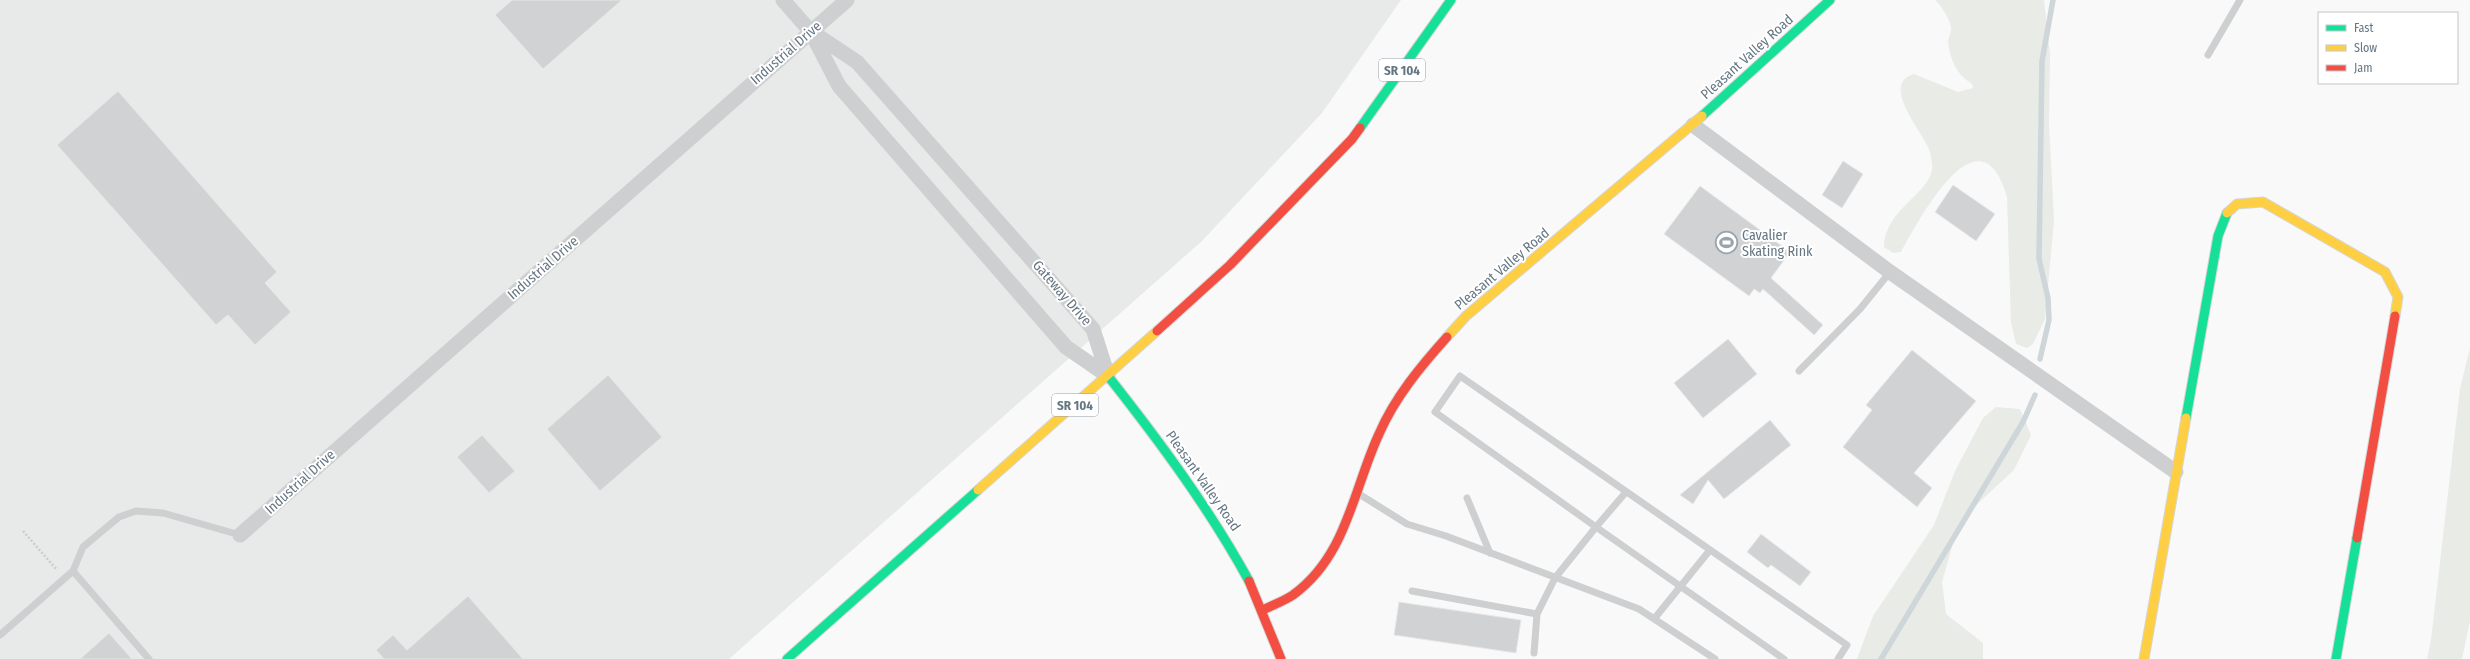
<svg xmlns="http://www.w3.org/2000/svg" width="2470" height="659" viewBox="0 0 2470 659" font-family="'Fira Sans Condensed',sans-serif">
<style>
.built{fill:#e8e9e9}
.green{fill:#e8ebe6}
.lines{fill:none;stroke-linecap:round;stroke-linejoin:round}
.stream{stroke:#ced6d9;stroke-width:5.5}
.building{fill:#d0d2d3;stroke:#e8e8e8}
.fast-casing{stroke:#d5d6d7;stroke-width:11}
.slow-casing{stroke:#d5d6d7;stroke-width:11}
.jam-casing{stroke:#d5d6d7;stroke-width:11}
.path{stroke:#cbcccd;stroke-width:2.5;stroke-dasharray:2 2;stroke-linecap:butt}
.lane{stroke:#cecfd0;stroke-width:7}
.street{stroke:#cecfd0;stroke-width:15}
.fast{stroke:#16e098;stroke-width:9}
.slow{stroke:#ffcf43;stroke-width:9}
.jam{stroke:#f24e42;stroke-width:9}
.labels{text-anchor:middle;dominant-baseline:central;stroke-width:4;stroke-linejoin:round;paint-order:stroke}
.shield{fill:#fff;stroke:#939fa8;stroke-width:1}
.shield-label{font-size:13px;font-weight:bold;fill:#657683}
.street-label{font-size:14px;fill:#657683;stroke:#fff}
.poi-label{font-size:14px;fill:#657683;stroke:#fff;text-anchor:start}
</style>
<rect width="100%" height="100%" fill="#f9f9f9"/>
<path class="built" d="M0,0h1401l-79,113 -120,128 -473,418h-729z"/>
<path class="green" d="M1935,0h109l6,54 -1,70 5,96 -9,99 -12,25 -6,4 -11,-4 -5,-21 -4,-126c-27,-93 -87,21 -106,55l-8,1 -9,-6c0,-40 52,-55 48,-84 -1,-6 -2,-13 -5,-18 -8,-17 -46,-62 -13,-71l44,18 15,-4 -1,-4c-15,-9 -22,-24 -24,-42 0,-5 4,-10 3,-15 -2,-10 -9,-20 -16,-27z
M2470,348v273l-8,38h-35l4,-19 29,-251z
M1996,407l24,2 11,26 -17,35 -41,38 -17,25 -14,49 4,32 37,29v16h-126l16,-43 61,-91 21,-54 28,-53z"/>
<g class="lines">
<path class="stream" d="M2040,359l9,-39 -1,-22 -9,-39 3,-198 11,-61
M1881,659l142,-237 12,-27"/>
</g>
<path class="building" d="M512,0h110l-79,69 -48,-54z
M118,91l159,181 -12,11 26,29 -36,33 -27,-30 -12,10 -159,-180z
M1843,161l20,13 -21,34 -20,-13z
M1953,185l42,29 -19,27 -41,-29z
M1700,186l90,66 -19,26 52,47 -9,10 -51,-46 -3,4 -6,-4 -5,7 -85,-62z
M1728,339l29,35 -54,44 -29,-35z
M1912,350l64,51 -62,72 18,15 -15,19 -74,-60 29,-37 -6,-5z
M608,375l54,62 -62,54 -53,-62z
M1770,420l21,25 -21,17 -46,37 -16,-19 -15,24 -13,-9z
M482,435l33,36 -26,22 -32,-36z
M1761,534l50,38 -11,14 -29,-21 -3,3 -21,-16z
M468,596l55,63h-139l-8,-9 17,-15 14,15z
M1399,602l122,18 -5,33 -122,-18z
M109,633l23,26h-52z"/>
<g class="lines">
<defs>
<path id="fast" d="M1702,116l128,-116
M1360,128l91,-128
M1108,376c52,66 101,132 141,205
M2186,418l32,-182 9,-23
M787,659l191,-169
M2336,659l21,-121"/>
<path id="slow" d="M2227,213l10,-9 26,-2 122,70 13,25 -3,19
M1447,337l19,-21 236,-200
M978,490l179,-159
M2144,659l42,-241"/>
<path id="jam" d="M1157,331l73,-66 122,-126 8,-11
M2357,538l38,-222
M1249,581l32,78
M1263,610c10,-5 21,-9 30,-15 54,-39 60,-105 86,-161 16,-37 42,-68 68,-97"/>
</defs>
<use href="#fast" class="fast-casing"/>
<use href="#slow" class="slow-casing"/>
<use href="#jam" class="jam-casing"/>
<path class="path" d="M23,531l34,39"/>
<path class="lane" d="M2208,55l32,-55
M1799,371l61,-62 30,-37
M1626,492l-30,35 188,132
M1359,494l48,30 39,12 193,73 76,50
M1467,498l23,55
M73,571l76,88
M1412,591l125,23
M1654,619l56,-69
M0,635l73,-64 10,-24 36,-30 17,-6 27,2 77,22
M1534,653l3,-39 18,-36 41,-51 -161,-115 25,-36 387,269 -9,14"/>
<path class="street" d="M783,0l28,32 28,54 227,261 42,29
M812,32l45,30 236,267 15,47
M1693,125l197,147 286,200
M240,535l607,-535"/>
<use href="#fast" class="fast"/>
<use href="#slow" class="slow"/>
<use href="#jam" class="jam"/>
</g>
<defs>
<symbol id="stadium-ring" viewBox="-11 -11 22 22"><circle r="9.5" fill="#fff" stroke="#99a4ac" stroke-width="1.5"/><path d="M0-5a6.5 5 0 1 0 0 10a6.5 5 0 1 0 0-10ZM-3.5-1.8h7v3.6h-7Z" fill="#99a4ac"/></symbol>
</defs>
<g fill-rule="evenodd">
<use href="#stadium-ring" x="1714" y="230" width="25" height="25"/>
</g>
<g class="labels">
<g class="shield">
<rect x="1379" y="59" width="46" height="22" rx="3"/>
<rect x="1052" y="394" width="46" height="22" rx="3"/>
</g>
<g class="shield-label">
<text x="1402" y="70">SR 104</text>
<text x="1075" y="405">SR 104</text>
</g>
<g class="street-label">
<text transform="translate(786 53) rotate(-41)">Industrial Drive</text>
<text transform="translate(1747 57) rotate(-42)">Pleasant Valley Road</text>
<text transform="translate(543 268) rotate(-41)">Industrial Drive</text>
<text transform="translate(1502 269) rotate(-40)">Pleasant Valley Road</text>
<text transform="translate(1062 293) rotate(49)">Gateway Drive</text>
<text transform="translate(1203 481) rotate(55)">Pleasant Valley Road</text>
<text transform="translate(300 482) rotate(-42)">Industrial Drive</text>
</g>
<g class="poi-label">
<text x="1742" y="235">Cavalier<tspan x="1742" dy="16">Skating Rink</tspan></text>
</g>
</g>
<rect x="2318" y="12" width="140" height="72" fill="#ffffff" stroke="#c1c8cd"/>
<rect x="2326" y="25" width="20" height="6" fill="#16e098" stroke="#c1c8cd"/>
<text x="2354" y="32" font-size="12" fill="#657683">Fast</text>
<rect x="2326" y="45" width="20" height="6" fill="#ffcf43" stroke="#c1c8cd"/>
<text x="2354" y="52" font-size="12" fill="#657683">Slow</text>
<rect x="2326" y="65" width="20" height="6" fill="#f24e42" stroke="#c1c8cd"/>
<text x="2354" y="72" font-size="12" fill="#657683">Jam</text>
</svg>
